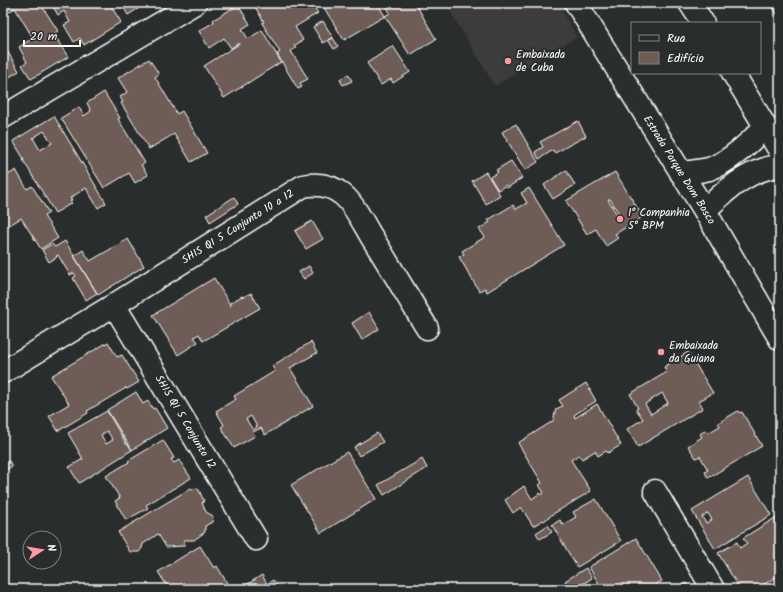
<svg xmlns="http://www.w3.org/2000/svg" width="783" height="592" viewBox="0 0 783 592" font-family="Kalam,sans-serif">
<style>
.built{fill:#3e3b3a}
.building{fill:#6e5d56;stroke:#fff;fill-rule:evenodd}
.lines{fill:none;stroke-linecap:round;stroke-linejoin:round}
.minor-casing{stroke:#fff;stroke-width:25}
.major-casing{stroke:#fff;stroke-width:25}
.minor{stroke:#2a2d2e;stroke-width:22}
.major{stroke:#2a2d2e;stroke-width:22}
.poi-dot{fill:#ff9aa2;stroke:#2a2d2e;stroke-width:1.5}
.labels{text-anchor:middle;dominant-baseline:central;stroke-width:4;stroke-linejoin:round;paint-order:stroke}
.poi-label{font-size:11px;fill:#fff;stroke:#2a2d2e;text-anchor:start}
.street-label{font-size:11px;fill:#fff;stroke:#2a2d2e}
</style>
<rect width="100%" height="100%" fill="#2a2d2e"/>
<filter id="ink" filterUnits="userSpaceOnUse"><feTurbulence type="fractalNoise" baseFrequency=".025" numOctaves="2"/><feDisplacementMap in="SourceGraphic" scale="8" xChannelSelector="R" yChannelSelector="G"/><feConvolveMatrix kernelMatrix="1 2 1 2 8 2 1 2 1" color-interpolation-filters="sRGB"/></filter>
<g filter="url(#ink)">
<path class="built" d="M445,3h112l20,34 -82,49z"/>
<path class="building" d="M3,3h37l18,28 -4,3 14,23 -37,22 -9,-14 5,-3 -8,-15 14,-9 -18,-30 -12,8z
M51,3h58l12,19 -37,23 -4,-7 -6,4 -10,-17 6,-3 -6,-11 -6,4z
M121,3h26l-19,12z
M253,3h58l7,10 -23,14 8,13 -9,6 2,2 -5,3 17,28 -8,4 2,4 -4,2 -21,-35 3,-2 -18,-29 2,-1z
M321,3h56l8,13 -41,24z
M385,3h30l21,36 -26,16 -25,-39 5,-3z
M770,3h10v16z
M238,5l12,19 -8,5 6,10 14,-9 19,32 -57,36 -20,-32 35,-22v-1l-8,5 -7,-10 -15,10 -10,-17 15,-9 -1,-2z
M323,21l10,17 -10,5 -10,-16z
M333,38l5,8 -4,3 -6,-9z
M3,44l16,27 -16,10z
M393,46l17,26 -17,11 -2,-4 -10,6 -14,-22z
M149,59l10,15 -4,3 22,37 5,-3 25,42 -16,9 -17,-28 -25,15 -28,-46 2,-1 -3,-5 7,-5 -9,-14z
M348,74l4,7 -9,4 -3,-5z
M104,92l16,26 -2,1 27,44 -4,2 7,10 -13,8 -6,-10 -25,15 -43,-70 18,-11 5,9 7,-5 -4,-8z
M54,116l52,87 -8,5 -12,-20 -16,10 2,2 -2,1 2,2 -17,10 -32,-53 1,-1 -11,-18zM44,131l8,12 -12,7 -7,-12z
M578,121l8,15 -31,17 -2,-3 -14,9 -4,-7 8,-5 -3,-5z
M516,124l22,38 -13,8 -23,-38z
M511,161l11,17 -15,10 -1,-3 -8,5 -8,-13 8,-5 -2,-2z
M16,170l11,19 5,-3 17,27 -5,3 14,22 -17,11 -20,-31 -18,11v-51z
M566,170l9,15 -22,14 -9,-14z
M486,172l14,23 -14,9 -14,-23z
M615,172l28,45 -28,17 3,4 -12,8 -10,-17 -9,5 -21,-33zM610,199l13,21 -2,1 -13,-21z
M529,188l35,57 -77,47 -2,-4 -6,3 -20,-34 5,-3 -2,-3 23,-14 -6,-8 11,-7 -2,-2 25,-15 3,4 11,-6 -6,-10z
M234,197l4,7 -28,18 -4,-7z
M312,221l11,18 -17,10 -11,-18z
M128,239l16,27 -46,29 -24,-39 9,-6 7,11z
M65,241l32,52 -11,7 -13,-22 3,-2 -2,-3 -4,2 -12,-20 -2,1 1,1 -8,5 -7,-12 10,-6 3,3z
M309,266l4,7 -9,6 -5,-7z
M214,278l17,28 -1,-3 12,-7 1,1 8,-4 9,15 -57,33 -4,-7 -5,3 4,5 -20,13 -25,-40z
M369,312l10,17 -17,11 -10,-17z
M108,342l9,15 5,-2 17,27 -12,7 -2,-2 1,1 -39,23 1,2 -30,18 -9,-15 20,-12 -18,-28z
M311,342l6,11 -27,15 23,38 -48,29 -4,-7 -8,4 2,4 -21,12 -13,-21 3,-2 -8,-14 20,-12 -2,-3 41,-25 -3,-5zM251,416l6,11 -4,3 -7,-11z
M688,352l25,41 -14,8 4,7 -65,39 -11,-18 16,-10 -7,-10 2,-1 -8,-14 37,-22 -3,-5zM662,393l6,10 -17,11 -6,-10z
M586,383l10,18 -22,14 1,3 22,-14 24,41 -13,8 -2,-2 -8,5 -3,-5 -13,8 -3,-4 -8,5 20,31 -38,23 -9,7 -1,-1 -10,6 -12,-19 -8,6 -8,-13 19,-14 8,13 8,-6 1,2 3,-2 -5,-8 3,-2 -24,-40 35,-22 3,-12 7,-3 -4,-6z
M136,392l7,12 5,-3 5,8 2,-1 12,20 -35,22 -25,-40z
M107,411l20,34 1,-1 4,6 -53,33 -10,-16 14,-8 -15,-26zM107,431l6,9 -7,4 -5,-9z
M738,411l2,2 2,-1 20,34 -54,32 -3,-6 3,-2 -8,-14 -4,2 -8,-12 14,-9 -2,-3 6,-4 2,3 12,-7 -2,-3z
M377,433l6,9 -24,14 -5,-9z
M163,440l11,18 -3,1 3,4 5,-3 12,18 -45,27 2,3 -22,12 -11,-19 5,-3 -14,-22 23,-14 -1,-1z
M347,452l29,47 -55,34 -30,-48z
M422,459l5,9 -43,27 -6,-10z
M9,461l3,5 -6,4 -3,-6z
M748,477l23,38 -56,34 -23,-38zM708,513l4,7 -6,3 -4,-6z
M191,488l1,2 4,-2 3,2 4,9 1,2 -2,2 4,9 7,4 -1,6 -7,4v6l-11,8h-10v6l-18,1 -8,-13 -15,10 -1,4 -3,4h-9l-12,-20z
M596,499l25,42 -44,26 -25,-42 8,-5 3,5 13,-8 -3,-5z
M775,518l5,8v49l-24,14h-16l-22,-36 19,-11 3,6 7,-5 -4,-5z
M548,525l4,7 -12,7 -4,-6z
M636,538l26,43 -14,8h-46l-13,-22z
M200,546l14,22 3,-2 13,22 -61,1 -11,-17z
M586,568l6,10 -17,11h-6l-4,-8z
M262,575l5,9 6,-4 6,9h-39z
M686,583l3,5 -2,1h-11z
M780,583v6h-9z"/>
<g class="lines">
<defs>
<path id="minor" d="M3,117l192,-114
M114,305l142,234
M3,372l111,-67 189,-119c15,-3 28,-1 40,9 10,8 21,29 28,41 19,30 37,61 56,92
M655,491l58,98"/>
<path id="major" d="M576,3l129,208 75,128
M690,3l13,20
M733,73l47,78
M681,173c9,-1 20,-2 28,-4 21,-7 41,-27 56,-42
M705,211c16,-17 36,-35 60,-42 4,-2 10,-2 15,-3"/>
</defs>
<use href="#minor" class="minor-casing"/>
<use href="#major" class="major-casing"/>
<use href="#minor" class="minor"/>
<use href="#major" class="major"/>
</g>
</g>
<g class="poi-dot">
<circle cx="508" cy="61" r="4"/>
<circle cx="620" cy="219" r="4"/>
<circle cx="661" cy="352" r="4"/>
</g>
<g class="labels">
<g class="poi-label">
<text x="516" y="55">Embaixada<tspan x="516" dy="13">de Cuba</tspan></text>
<text x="628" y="213">1° Companhia<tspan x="628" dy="13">5° BPM</tspan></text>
<text x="669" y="346">Embaixada<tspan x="669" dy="13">da Guiana</tspan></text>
</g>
<g class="street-label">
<text transform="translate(679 170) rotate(58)">Estrada Parque Dom Bosco</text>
<text transform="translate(238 227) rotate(-32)">SHIS QI 5 Conjunto 10 a 12</text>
<text transform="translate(185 422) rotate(59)">SHIS QI 5 Conjunto 12</text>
</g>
</g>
<rect width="783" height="592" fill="none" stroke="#2a2d2e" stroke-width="16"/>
<rect x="8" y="8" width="767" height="576" fill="none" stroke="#fff" stroke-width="1.5" filter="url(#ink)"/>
<rect x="631" y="22" width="130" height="52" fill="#2a2d2e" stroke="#7f8182"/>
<rect x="639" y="35" width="20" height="6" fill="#2a2d2e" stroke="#7f8182"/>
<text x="667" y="42" font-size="12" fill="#ffffff">Rua</text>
<rect x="639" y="52" width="20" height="12" fill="#6e5d56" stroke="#7f8182"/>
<text x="667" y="62" font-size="12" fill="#ffffff">Edifício</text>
<g transform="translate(42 550) rotate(78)"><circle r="19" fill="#2a2d2e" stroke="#7f8182"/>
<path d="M0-3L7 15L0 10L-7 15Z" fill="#ff9aa2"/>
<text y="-6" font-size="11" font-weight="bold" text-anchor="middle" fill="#ffffff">N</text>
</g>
<path d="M24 40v6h56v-6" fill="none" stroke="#ffffff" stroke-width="2"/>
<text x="30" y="40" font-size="12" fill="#ffffff" stroke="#2a2d2e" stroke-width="3" paint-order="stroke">20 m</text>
</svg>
